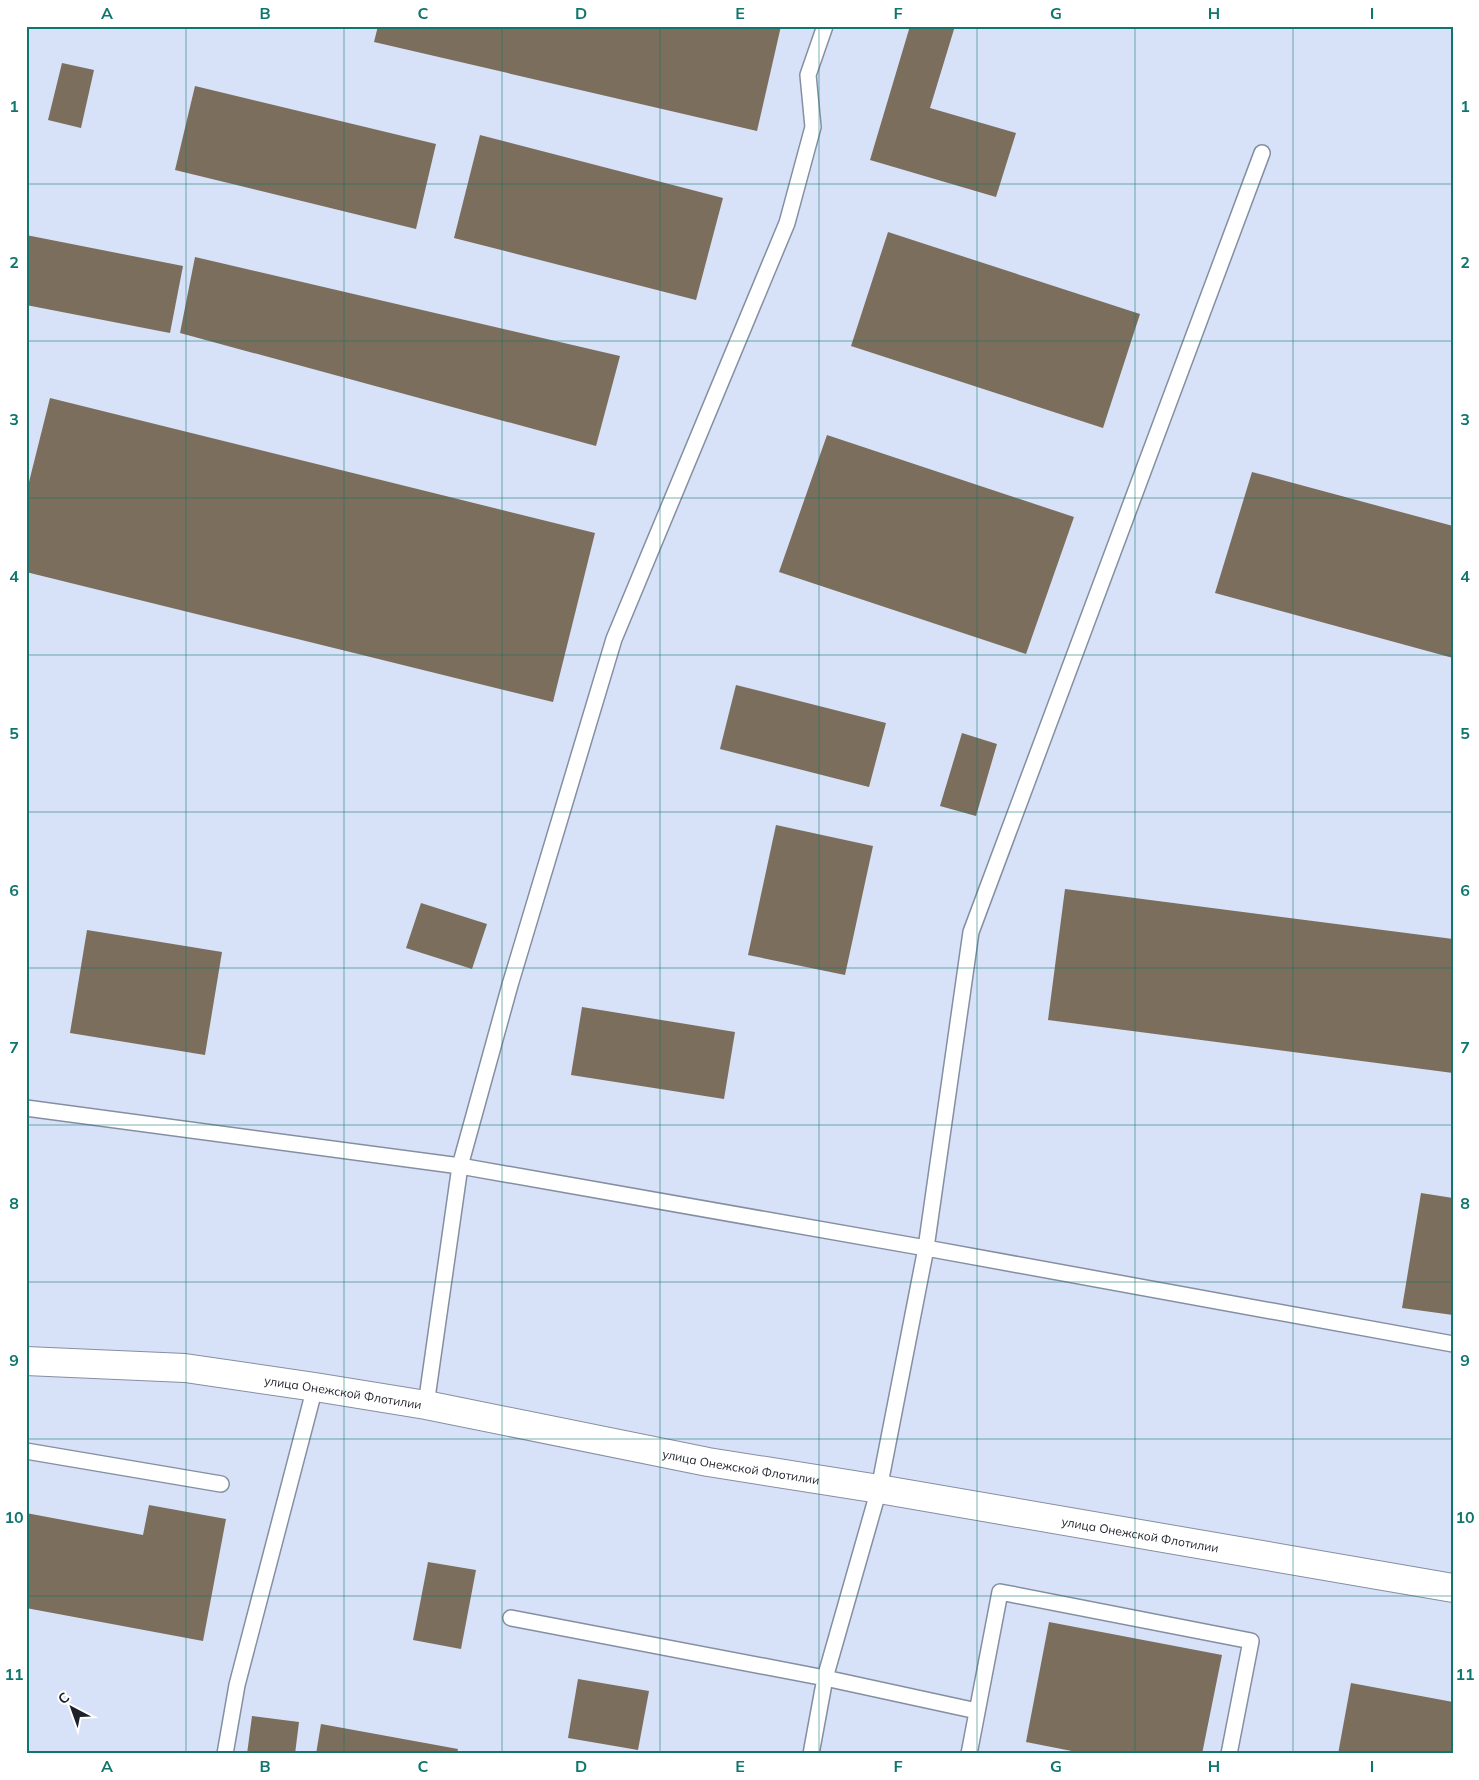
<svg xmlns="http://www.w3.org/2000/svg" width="1479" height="1780" viewBox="0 0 1479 1780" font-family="Mulish,sans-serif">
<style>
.building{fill:#7c6e5c}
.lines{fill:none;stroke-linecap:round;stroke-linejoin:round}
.lane-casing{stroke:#858fa2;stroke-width:18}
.secondary-casing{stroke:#858fa2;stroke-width:30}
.lane{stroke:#fff;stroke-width:15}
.secondary{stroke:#fff;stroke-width:28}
.grid{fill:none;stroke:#0f766e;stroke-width:1;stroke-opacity:0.55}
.labels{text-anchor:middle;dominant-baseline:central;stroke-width:4.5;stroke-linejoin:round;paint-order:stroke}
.street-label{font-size:12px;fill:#1e2129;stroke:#fff}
.neatline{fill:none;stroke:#0f766e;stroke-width:2}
.grid-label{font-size:16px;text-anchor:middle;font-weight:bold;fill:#0f766e}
</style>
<rect width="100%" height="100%" fill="#d7e1f7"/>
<path class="building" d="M378,26h403l-24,105 -383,-89z
M910,26h45l-25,82 86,25 -20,64 -126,-37z
M62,63l32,7 -13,58 -33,-8z
M195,86l241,58 -20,85 -241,-59z
M480,135l243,63 -27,102 -242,-62z
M888,232l252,82 -37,114 -252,-82z
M26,235l157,31 -13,67 -144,-28z
M195,257l425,99 -24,90 -416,-113z
M50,398l545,135 -42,169 -527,-130v-78z
M827,435l247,82 -48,137 -247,-82z
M1252,472l201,54v132l-238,-65z
M736,685l150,38 -17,64 -149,-38z
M962,733l35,11 -21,72 -36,-10z
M776,825l97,21 -28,129 -97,-20z
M1065,889l388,50v134l-405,-53z
M421,903l66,21 -15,45 -66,-21z
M87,930l135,22 -17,103 -135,-22z
M582,1007l153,25 -11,67 -153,-24z
M1421,1193l32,5v117l-51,-7z
M149,1505l77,14 -23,122 -177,-33v-95l117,22z
M428,1562l48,8 -15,79 -48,-9z
M1049,1622l173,33 -20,99h-115l-61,-12z
M578,1679l71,12 -11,59 -70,-12z
M1351,1683l102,19v52h-115z
M252,1716l47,6 -4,32h-48z
M321,1724l137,25 -1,5h-141z"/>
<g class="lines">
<defs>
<path id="lane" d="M26,1108l434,58 466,82 527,96
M426,1405l34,-239 50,-181 104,-346 173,-416 26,-96 -5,-52 17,-49
M26,1451l195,33
M511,1618l314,60 152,33
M225,1754l12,-69 78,-298
M811,1754l14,-76 54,-189 47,-241 45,-316 291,-779
M969,1754l31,-162 251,49 -22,113"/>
<g id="secondary">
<path id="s1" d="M26,1361l159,7 130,19 111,18 282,57 171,27 574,99"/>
</g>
</defs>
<use href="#lane" class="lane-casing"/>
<use href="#secondary" class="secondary-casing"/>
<use href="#lane" class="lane"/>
<use href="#secondary" class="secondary"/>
</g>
<path class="grid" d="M186,26v1728M344,26v1728M502,26v1728M660,26v1728M819,26v1728M977,26v1728M1135,26v1728M1293,26v1728M26,184h1427M26,341h1427M26,498h1427M26,655h1427M26,812h1427M26,968h1427M26,1125h1427M26,1282h1427M26,1439h1427M26,1596h1427"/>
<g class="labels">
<g class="street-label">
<text stroke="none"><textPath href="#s1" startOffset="319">улица Онежской Флотилии</textPath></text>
<text stroke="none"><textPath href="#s1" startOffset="724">улица Онежской Флотилии</textPath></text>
<text stroke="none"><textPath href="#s1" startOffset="1129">улица Онежской Флотилии</textPath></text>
</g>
</g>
<rect width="1479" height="1780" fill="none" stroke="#ffffff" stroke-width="55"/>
<g transform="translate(72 1708) rotate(319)" stroke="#ffffff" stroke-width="4" paint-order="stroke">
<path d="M0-4L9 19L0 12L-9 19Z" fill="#1e2129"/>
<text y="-8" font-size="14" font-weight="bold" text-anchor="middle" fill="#1e2129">С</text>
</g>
<rect x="28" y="28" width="1424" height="1724" class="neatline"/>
<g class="grid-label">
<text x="107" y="19">A</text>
<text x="265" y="19">B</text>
<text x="423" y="19">C</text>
<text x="581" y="19">D</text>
<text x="740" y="19">E</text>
<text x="898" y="19">F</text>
<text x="1056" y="19">G</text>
<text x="1214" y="19">H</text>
<text x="1372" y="19">I</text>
<text x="14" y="112">1</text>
<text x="1465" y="112">1</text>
<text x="14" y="268">2</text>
<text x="1465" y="268">2</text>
<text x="14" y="425">3</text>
<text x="1465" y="425">3</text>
<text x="14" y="582">4</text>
<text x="1465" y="582">4</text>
<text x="14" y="739">5</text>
<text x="1465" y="739">5</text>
<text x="14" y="896">6</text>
<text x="1465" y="896">6</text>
<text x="14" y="1053">7</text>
<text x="1465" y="1053">7</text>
<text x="14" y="1209">8</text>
<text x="1465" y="1209">8</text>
<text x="14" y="1366">9</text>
<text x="1465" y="1366">9</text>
<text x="14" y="1523">10</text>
<text x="1465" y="1523">10</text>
<text x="14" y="1680">11</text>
<text x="1465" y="1680">11</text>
<text x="107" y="1772">A</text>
<text x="265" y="1772">B</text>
<text x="423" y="1772">C</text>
<text x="581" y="1772">D</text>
<text x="740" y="1772">E</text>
<text x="898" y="1772">F</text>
<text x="1056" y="1772">G</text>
<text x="1214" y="1772">H</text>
<text x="1372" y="1772">I</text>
</g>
</svg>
